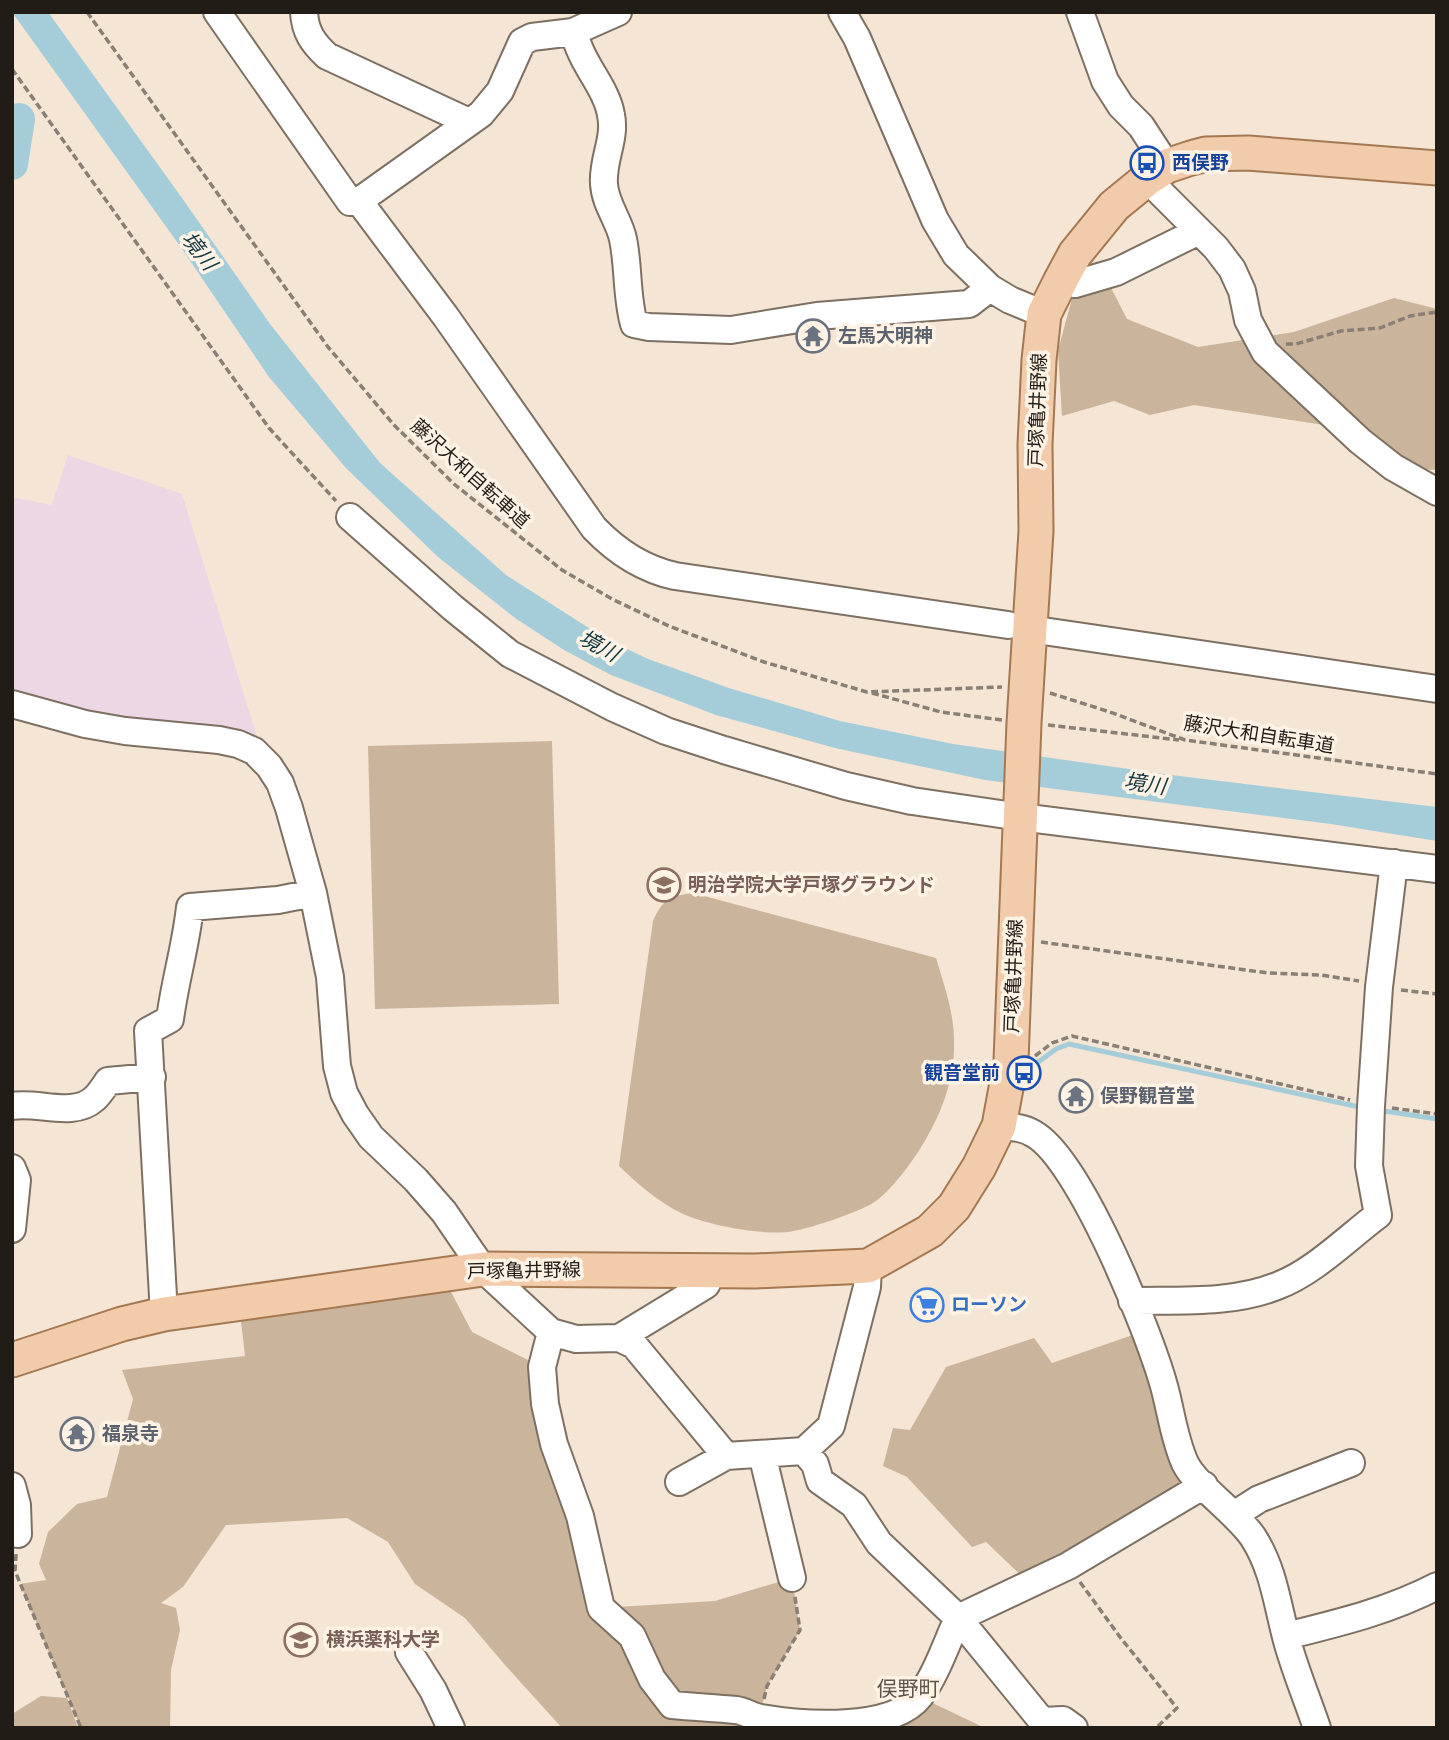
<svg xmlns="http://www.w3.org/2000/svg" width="1449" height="1740" viewBox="0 0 1449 1740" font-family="'Nunito Sans','Noto Sans JP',sans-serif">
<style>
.industrial{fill:#ecd7e4}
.green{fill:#cab49b}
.water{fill:#a5cdd9}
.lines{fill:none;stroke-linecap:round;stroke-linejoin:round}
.stream{stroke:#a5cdd9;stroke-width:5}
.river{stroke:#a5cdd9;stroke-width:32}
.minor-casing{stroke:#7d7062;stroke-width:30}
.major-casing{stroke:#a47851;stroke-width:37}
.path{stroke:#897f75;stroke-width:3.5;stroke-dasharray:7 3.5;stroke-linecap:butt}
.minor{stroke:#fff;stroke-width:26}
.major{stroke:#f2cbaa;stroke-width:33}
.labels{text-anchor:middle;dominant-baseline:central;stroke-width:7;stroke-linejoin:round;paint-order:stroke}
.transit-label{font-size:19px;font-weight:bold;fill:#164399;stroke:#fff3e6;text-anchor:start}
.worship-label{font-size:19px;font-weight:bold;fill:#5b616d;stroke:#fff3e6;text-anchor:start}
.street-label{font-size:19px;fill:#211c16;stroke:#fff3e6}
.education-label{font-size:19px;font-weight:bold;fill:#785e54;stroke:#fff3e6;text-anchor:start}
.shop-label{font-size:19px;font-weight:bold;fill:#366cbe;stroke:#fff3e6;text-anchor:start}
.water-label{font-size:21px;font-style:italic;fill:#143942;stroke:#fff3e6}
.neighbourhood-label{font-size:21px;fill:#605447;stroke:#fff3e6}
</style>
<rect width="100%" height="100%" fill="#f4e5d5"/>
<path class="industrial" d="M68,455l114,39 75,243 -44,-13 -95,-5 -106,-28v-194l40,8z"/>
<path class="green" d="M1108,282l19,37 71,28 96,-15 100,-34 43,11v161l-60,-3 -53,-42 -130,-20 -44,10 -36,-14 -52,15 -4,-66 15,-55z
M552,741l7,263 -184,5 -7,-263z
M693,893l243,65c8,27 18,54 18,83 1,34 -10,67 -27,96 -10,19 -36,55 -54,66 -17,10 -66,27 -86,29 -26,3 -80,-7 -104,-18 -25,-12 -45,-30 -64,-48l34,-245c10,-22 17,-25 40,-28z
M450,1290l22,42 70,35 59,241 114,-7 77,-23 8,52 -33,56 -8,32 106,4 55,-25 65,31h-423l-57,-63 -40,-47 -50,-34 -27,-42 -41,-24 -121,7 -43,62 -22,16 15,5 4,22 -9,40 -1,58h-89l-61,-144 26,-4 -7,-16 9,-32 29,-28 30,-7 26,-98 -11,-29 123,-14 -4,-35 127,-21z
M1144,1331l50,145 -163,109 -45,-43 -14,5 -65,-70 -24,-11 10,-38 17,2 36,-63 88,-29 18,25z
M41,1696l26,2 11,30h-66v-14z"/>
<path class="water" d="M12,12h36l134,186 88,126 110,139 126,112 100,64 42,20 81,29 111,33 113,23 218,31 266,32v34l-106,-17 -346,-44 -150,-32 -119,-33 -105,-40 -47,-25 -49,-32 -77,-61 -92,-89 -77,-91 -89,-131z"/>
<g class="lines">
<path class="stream" d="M12,109l7,10
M1029,1069l27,-20 13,-5 295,64
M1378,1110l59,9"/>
<path class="river" d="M12,164l7,-45"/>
<defs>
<path id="minor" d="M217,12l133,190 9,-1 87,116 148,211c23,24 49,41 81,48l333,49
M304,12c1,20 9,31 23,44l142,66
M618,12l-45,20c4,10 7,20 13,30 9,17 22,34 25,53 5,24 -9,45 -7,69 1,20 15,36 19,55 6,29 3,56 11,85l15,3 82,3 86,-14 152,-12 21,-16
M842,12l15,26 78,182 21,35 34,33 20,12 34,14
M1080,12l25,69 16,25 20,20 26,40
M1147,179l69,69 16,21 10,22 6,29 17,32 95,89 33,26 44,25
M359,201l122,-87 19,-23 22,-49 10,-5 41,-5
M1061,280l14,4 41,-12 83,-41
M350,517l103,91 57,46 102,53 54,24 58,19 122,36 66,15 108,16 417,52
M1043,631l394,58
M12,704l73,20 40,7 94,9 19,4 16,7 15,15 11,17 9,25 24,85 17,84 7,89 7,27 11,21 16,23 45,43 28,32 39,57 68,63 25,7 43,-1 87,-53 7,-14
M12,1106c25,-5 61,12 82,-7 5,-4 10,-12 14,-18l44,-4
M999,1126c12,1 24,1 35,8 46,26 115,198 130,252 7,25 10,53 21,77 11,23 51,49 68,74 20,31 24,65 33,100 8,31 21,61 31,91
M12,1168l5,12 -5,49
M1132,1301c48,-1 100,3 145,-15 37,-14 69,-47 101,-71l-9,-49 2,-60 8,-119 15,-124
M164,1314l-16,-283 22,-12c5,-38 16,-74 20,-112l88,-7 35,-7
M551,1332l-9,35 3,37 9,40 26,72 21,92 31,28 20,43 20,26c21,2 43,3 64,5 9,1 17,7 25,8 42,7 131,14 159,-22 16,-21 27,-54 38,-78l-79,-75 -25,-38 -34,-24 -5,-17 -11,-13
M619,1338l15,7 92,111 78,-5 27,-25 36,-139 1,-21
M762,1454l30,124
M679,1482l47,-26
M12,1486l5,19 1,29
M1234,1515l25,-16 92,-36
M1286,1636c52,-13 103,-25 151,-50
M409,1652l24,38 18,38
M1074,1728l-11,-8 -21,1 -84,-103 110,-52 136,-81"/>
<path id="major" d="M12,1360l110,-36 42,-10 319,-45 272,2 113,-5 62,-35 24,-24 25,-40 20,-41 12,-65 13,-338 12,-192 -1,-87 4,-84 5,-46 17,-34 14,-26 39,-48 33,-27 20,-13 24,-8 15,-4 42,-1 189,15"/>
</defs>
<use href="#minor" class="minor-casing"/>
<use href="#major" class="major-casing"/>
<path class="path" d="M87,12l241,335 66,78 60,59 108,86 50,29 57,27 95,36 103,30 135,-5
M12,69l257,359 67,73
M1286,344h10l45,-13 39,-3 30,-12 27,-4
M872,693l69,19 61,8
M1050,693l60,19 75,28 252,34
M1048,725l131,15
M1041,942l227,31 53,2 38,6
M1401,990l36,4
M1035,1056l17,-13 20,-7 278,64
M1392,1108l45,6
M16,1554l-1,17 66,157
M1080,1582l40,55 57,71 -21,20
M764,1699l3,-13 33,-56 -5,-33"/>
<use href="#minor" class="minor"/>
<use href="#major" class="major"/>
</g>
<defs>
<symbol id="bus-ring" viewBox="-11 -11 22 22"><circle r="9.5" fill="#fff3e6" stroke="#1a4fb4" stroke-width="1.5"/><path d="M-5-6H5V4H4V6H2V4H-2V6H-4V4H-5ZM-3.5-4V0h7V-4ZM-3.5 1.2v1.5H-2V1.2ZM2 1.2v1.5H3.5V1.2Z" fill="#1a4fb4"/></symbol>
<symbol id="temple-ring" viewBox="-11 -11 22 22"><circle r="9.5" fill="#fff3e6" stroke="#6b7280" stroke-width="1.5"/><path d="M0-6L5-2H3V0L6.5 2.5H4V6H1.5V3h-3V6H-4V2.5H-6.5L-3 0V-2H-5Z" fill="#6b7280"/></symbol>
<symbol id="university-ring" viewBox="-11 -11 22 22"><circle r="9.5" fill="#fff3e6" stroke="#8d6e63" stroke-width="1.5"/><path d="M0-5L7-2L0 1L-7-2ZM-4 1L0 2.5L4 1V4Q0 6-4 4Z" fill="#8d6e63"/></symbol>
<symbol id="supermarket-ring" viewBox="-11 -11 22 22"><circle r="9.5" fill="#fff3e6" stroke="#3f7fe0" stroke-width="1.5"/><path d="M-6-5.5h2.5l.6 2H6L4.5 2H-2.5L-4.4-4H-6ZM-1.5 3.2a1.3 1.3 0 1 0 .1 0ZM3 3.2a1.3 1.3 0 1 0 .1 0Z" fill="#3f7fe0"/></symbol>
</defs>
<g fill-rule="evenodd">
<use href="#bus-ring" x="1128" y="144" width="38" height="38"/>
<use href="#temple-ring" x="794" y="317" width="38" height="38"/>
<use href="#university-ring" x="645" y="866" width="38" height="38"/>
<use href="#bus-ring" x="1005" y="1054" width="38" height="38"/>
<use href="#temple-ring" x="1057" y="1077" width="38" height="38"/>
<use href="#supermarket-ring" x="908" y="1286" width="38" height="38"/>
<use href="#temple-ring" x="58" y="1415" width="38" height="38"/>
<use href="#university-ring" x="282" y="1621" width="38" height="38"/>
</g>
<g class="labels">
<g class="transit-label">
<text x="1172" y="163">西俣野</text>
<text x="1000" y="1073" text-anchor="end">観音堂前</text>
</g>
<g class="worship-label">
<text x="838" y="336">左馬大明神</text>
<text x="1100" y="1096">俣野観音堂</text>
<text x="102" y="1434">福泉寺</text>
</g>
<g class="street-label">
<text transform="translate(1038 410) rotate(-88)">戸塚亀井野線</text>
<text transform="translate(470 474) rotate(42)">藤沢大和自転車道</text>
<text transform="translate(1259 735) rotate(9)">藤沢大和自転車道</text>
<text transform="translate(1014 976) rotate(-88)">戸塚亀井野線</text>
<text transform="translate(524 1271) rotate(-1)">戸塚亀井野線</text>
</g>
<g class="education-label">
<text x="688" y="885">明治学院大学戸塚グラウンド</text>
<text x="326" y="1640">横浜薬科大学</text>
</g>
<g class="shop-label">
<text x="951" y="1305">ローソン</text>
</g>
<g class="water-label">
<text transform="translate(199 251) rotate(52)">境川</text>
<text transform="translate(599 646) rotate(29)">境川</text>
<text transform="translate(1145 784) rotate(8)">境川</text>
</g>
<g class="neighbourhood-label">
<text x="908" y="1689">俣野町</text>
</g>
</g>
<rect width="1449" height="1740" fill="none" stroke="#211c16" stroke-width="28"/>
</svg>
